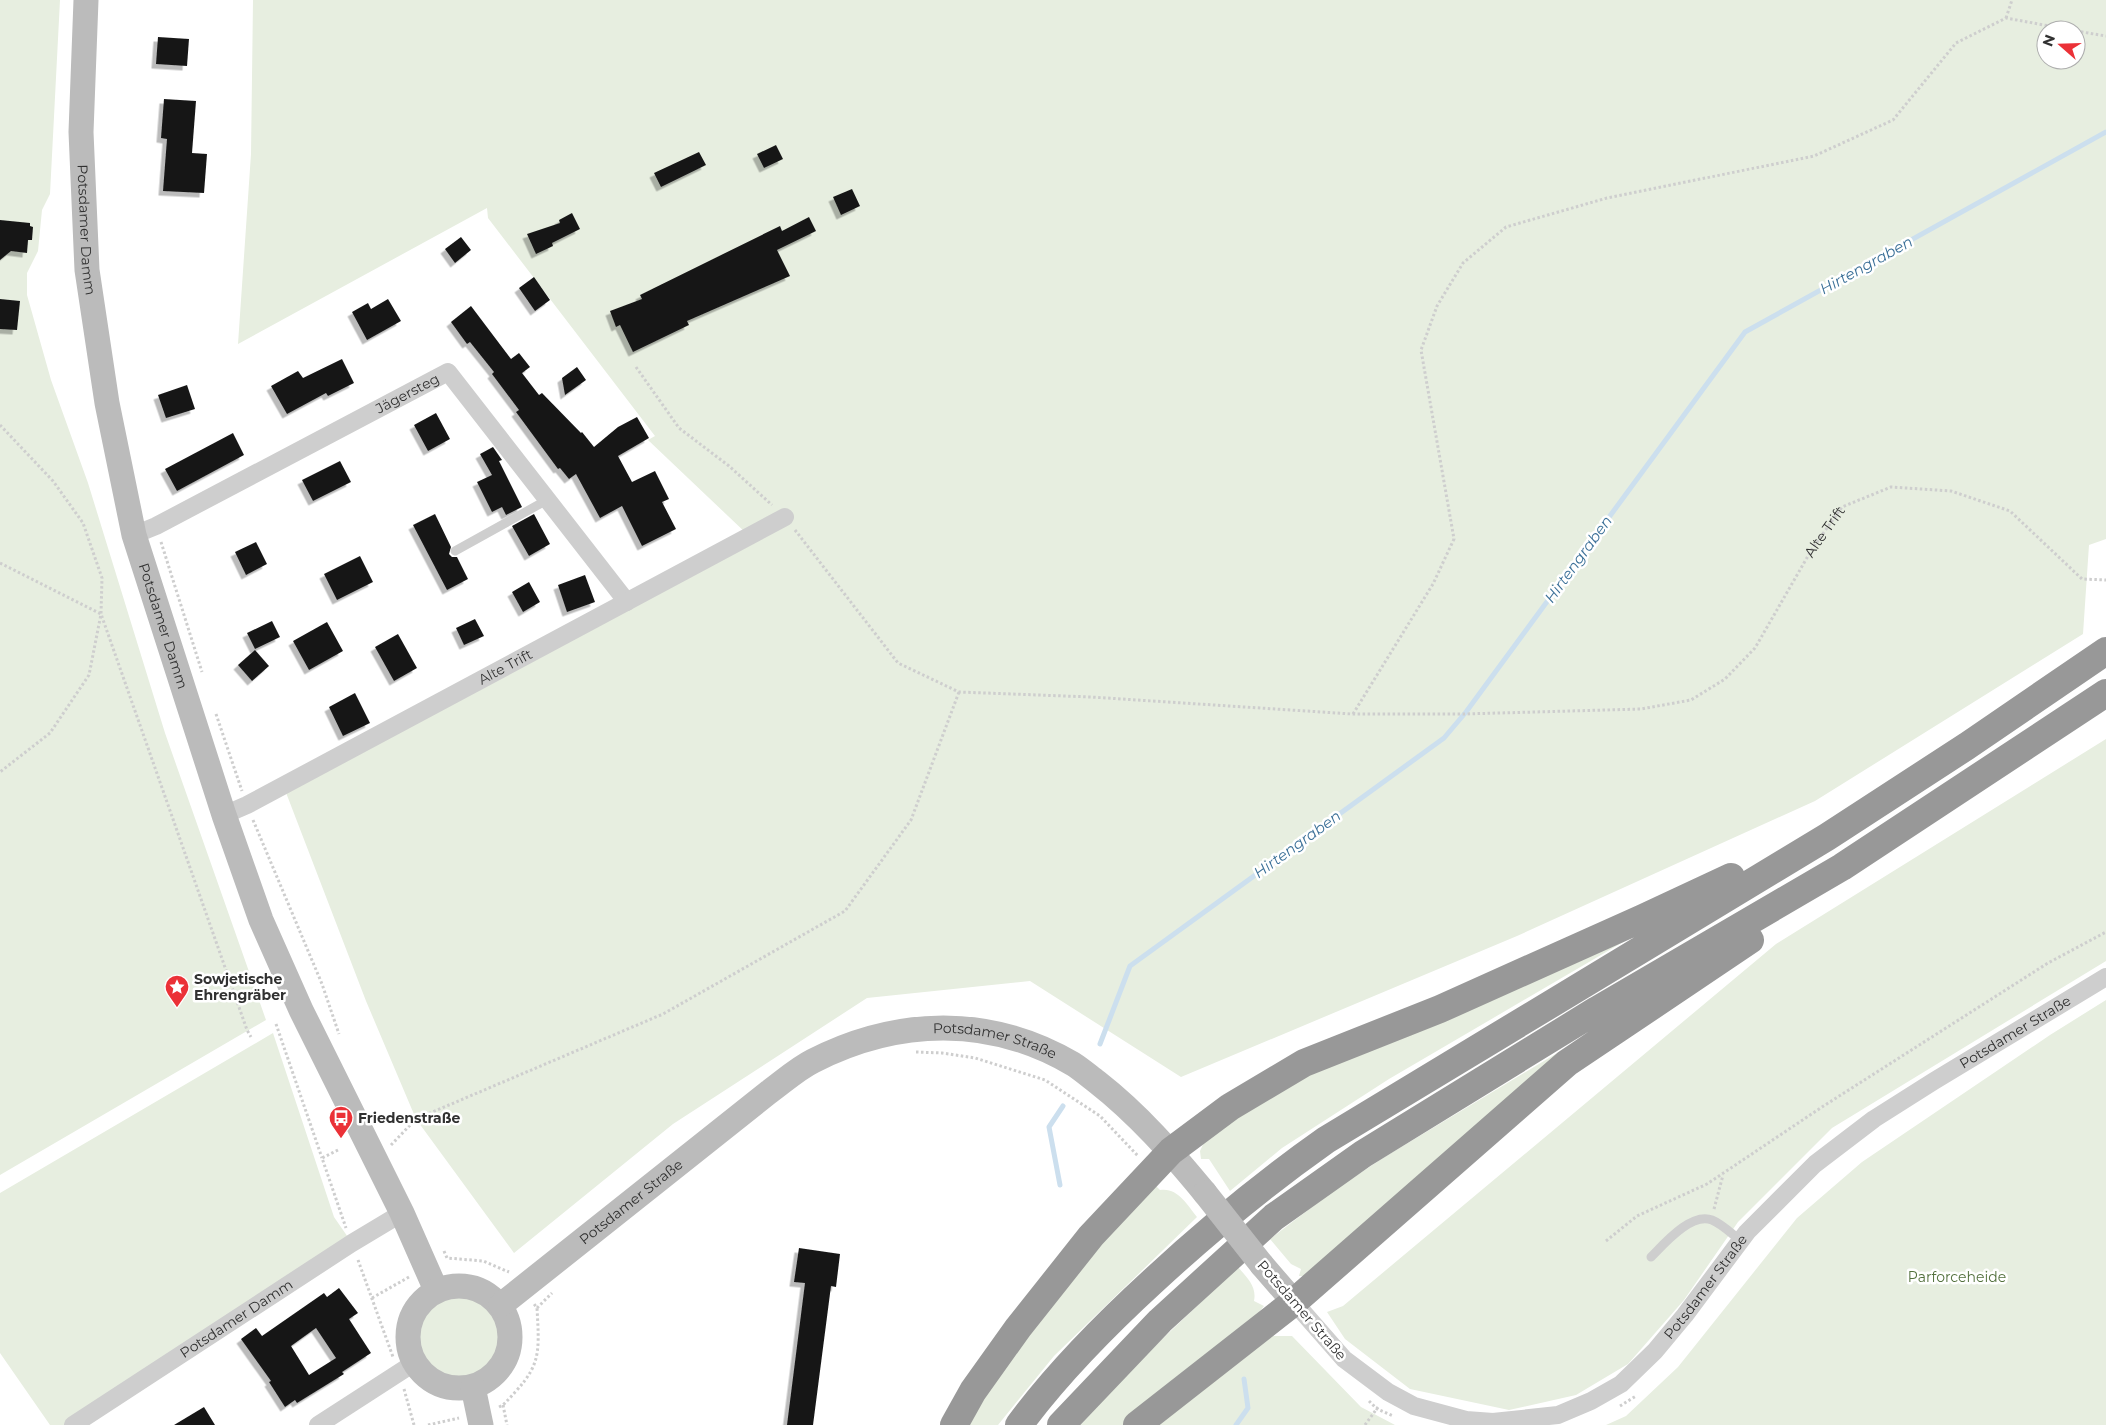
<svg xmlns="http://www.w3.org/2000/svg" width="2106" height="1425" viewBox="0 0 2106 1425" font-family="Montserrat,sans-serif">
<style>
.green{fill:#e7eee0;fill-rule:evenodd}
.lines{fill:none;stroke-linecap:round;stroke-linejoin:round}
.stream{stroke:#ccdfee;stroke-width:5}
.building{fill:#181818;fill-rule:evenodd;filter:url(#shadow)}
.path{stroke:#cecece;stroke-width:3;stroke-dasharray:2.5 2.5;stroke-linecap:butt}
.lane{stroke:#cecece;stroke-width:9}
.street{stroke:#cecece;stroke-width:18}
.secondary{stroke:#bbb;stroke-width:25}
.highway{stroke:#989898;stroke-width:28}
.secondary-bridge{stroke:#bbb;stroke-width:25}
.labels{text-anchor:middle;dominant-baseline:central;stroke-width:5;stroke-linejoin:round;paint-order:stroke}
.street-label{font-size:14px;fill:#313131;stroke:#fff}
.poi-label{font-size:14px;font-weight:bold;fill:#313131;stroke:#fff;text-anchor:start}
.park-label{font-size:14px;fill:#52703c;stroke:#fff}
.water-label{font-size:15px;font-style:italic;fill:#3b7098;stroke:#fff}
</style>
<defs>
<filter id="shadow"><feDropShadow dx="-4.5" dy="4.5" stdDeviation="0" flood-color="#0004"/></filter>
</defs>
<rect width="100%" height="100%" fill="#fff"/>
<path class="green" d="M0,0h60l-10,194 -8,16 -4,41 -11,22v22l24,85 37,103 77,250 101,287 -266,155z
M253,0h1853v539l-17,6 -6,89 -268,167 -298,135 -336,141 -151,-96 -163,17 -194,126 -159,129 -98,-134 -50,-118 -81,-211 463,-255 -100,-95 7,-4 -167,-218 -1,-10 -249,136 13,-190zM2046,30h30v30h-30z
M2106,739v222l-274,167 -94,94 -54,78 -56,64 -52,31 -67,15 -99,-21 -65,-50 -18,-27 16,-6 433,-362z
M1642,931l-253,148 -107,69 -52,43 -21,-32h-8l-1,-8 5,-11 56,-45z
M2106,1000v425h-500l20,-9 52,-49 119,-149 65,-56 188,-127z
M1627,1011l-323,265h-5l2,-7 -10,-5 -21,-25 63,-48 50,-33z
M273,1033l61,184 18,26 -279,182h-23l-50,-72v-160z
M1154,1184l6,6c17,-3 27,14 37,27l-143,139 -56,69h-36l102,-146z
M1238,1267c9,11 19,19 16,34l10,5 -8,10 -127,109h-49l57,-62z
M416 1336a43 43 0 1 1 86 0a43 43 0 1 1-86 0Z
M1268,1336h24l69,71 34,18h-237z"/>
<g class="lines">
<path class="stream" d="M1100,1044l30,-78 314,-228 22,-26 279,-380 361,-200
M1060,1185l-11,-58 14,-21
M1236,1425l12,-17 -4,-29"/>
</g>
<path class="building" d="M158,37l31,2 -2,27 -31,-2z
M164,99l32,2 -4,52 15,1 -3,39 -41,-2 4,-52 -6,-1z
M776,145l7,14 -19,9 -7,-14z
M699,152l7,13 -45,22 -7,-14z
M852,189l8,17 -19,9 -8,-18z
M572,213l8,16 -28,14 1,3 -17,8 -9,-20 33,-11 -1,-3z
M809,217l7,14 -39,19 13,26 -103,45 2,4 -56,27 -13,-27 -4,2 -6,-16 32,-12 -2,-4 140,-69 2,5z
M0,220l30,3v3l3,1 -1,13h-4l-1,13 -16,-2 -11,9z
M461,237l10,13 -16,13 -10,-14z
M534,277l16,23 -15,11 -16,-23z
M0,299l20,2 -3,29 -17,-1z
M388,299l13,22 -34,19 -15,-28 16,-9 3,6z
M471,306l40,53 8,-6 11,14 -8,6 17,22 3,-2 39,40 1,-1 12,15 24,-20 19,-10 12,21 -31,18 14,26 23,-11 14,28 -7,3 14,27 -34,17 -20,-40 -22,12 -24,-44 -7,5 -9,-11 -2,1 -42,-57 3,-2 -27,-36 2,-2 -24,-30 -3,2 -16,-22z
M342,359l12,24 -26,13 -2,-3 -39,21 -16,-28 27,-15 5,7z
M577,367l9,13 -21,15 -3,-17z
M187,385l8,24 -29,9 -8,-23z
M436,413l14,26 -22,12 -14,-26z
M233,433l11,22 -67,36 -12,-22z
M493,447l9,13 -3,1 23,46 -16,8 -4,-8 -10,5 -15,-30 15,-7 -12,-21z
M340,461l11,21 -38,19 -11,-21z
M435,514l16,33 -2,7 3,3h5l11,22 -21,11 -34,-65z
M534,514l16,30 -21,12 -17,-30z
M256,542l11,22 -21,11 -11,-23z
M360,556l13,26 -36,18 -13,-26z
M585,575l10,27 -28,10 -9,-27z
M529,582l11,20 -17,10 -11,-20z
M475,619l9,17 -20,9 -8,-17z
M272,621l8,16 -25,12 -8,-16z
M327,622l16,29 -34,19 -16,-29z
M398,634l19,34 -23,13 -19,-34z
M255,650l14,16 -17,15 -14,-16z
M355,693l15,30 -27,13 -14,-29z
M799,1248l41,6 -4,33 -5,-1 -18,139h-26l18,-142 -11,-1z
M339,1288l19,25 -9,6 22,34 -29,19 2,2 -47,29 -2,-3 -10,7 -16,-25 2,-1 -30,-42 15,-11 6,8 62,-43 3,4zM316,1328l20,30 -27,17 -18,-29z
M204,1407l11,18h-41z"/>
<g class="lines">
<g class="path">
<path d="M2006,18l6,-18"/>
<path d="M2076,31l30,5"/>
<path d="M636,367l43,61 50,38 43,39"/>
<path d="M0,425l53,56 30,42 19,55 -1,36 -12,61 -39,58 -50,39"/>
<path id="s1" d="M795,530l103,133 61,29 132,5 261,17h112l177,-5 50,-9 34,-21 30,-31 57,-99 30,-42 49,-20 60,4 59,20 72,68 24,1"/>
<path d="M161,542l41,130"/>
<path d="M0,563l101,51 146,416 4,7"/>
<path d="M216,714l26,77"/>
<path d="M1353,714l80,-130 21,-45 -33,-189 16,-44 26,-43 43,-36 101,-29 207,-42 79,-36 63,-77 50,-25 65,12"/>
<path d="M253,820l69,164 17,50"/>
<path d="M276,1024l46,134"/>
<path d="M916,1052l26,1 33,5 70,22 55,36 38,40"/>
<path d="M391,1145l25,-26 247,-105 182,-103 66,-91 48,-128"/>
<path d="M338,1150l-16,8 24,70"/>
<path d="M1714,1209l9,-34"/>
<path d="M1606,1241l31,-25 70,-32 115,-77 226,-144 58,-31"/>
<path d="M444,1251l3,7 36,3 26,11"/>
<path d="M358,1260l35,97"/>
<path d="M372,1298l37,-21"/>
<path d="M537,1308l15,-15"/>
<path d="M404,1389l10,36"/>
<path d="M1369,1401l8,8 16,7"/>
<path d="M503,1405l4,20"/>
<path d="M1620,1406l16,-10"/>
<path d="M499,1407l4,-2c37,-38 37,-45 34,-97l-3,-4"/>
<path d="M428,1425l31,-7"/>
<path d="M1365,1425l13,-18"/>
</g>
<path class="lane" d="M455,551l92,-51
M1651,1257c13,-13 40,-45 61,-37 10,4 20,14 29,21"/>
<g class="street">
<path id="s2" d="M134,535l22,-9 292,-154 179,230"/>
<path id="s3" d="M224,815l23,-10 538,-288"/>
<path id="s4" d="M1294,1302l50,57 44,33 26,14 52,14 27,2 65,-7 33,-14 30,-17 34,-33 30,-36 62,-83 68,-68 59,-45 60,-38 172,-104"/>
<path id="s5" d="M73,1425l279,-182 50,-30"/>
<path d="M318,1425l96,-62"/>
</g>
<g class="secondary">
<path id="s6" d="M86,0l-5,132 6,138 20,133 27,132 90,280 37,105 40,90 101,203 34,77"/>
<path d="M1262,1265l32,37"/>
<circle cx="459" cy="1337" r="51"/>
<path id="s7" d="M501,1305l268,-213c14,-10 28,-23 44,-31 84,-43 177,-46 260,3 8,5 16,12 24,18 41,32 75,71 108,111"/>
<path d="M473,1387l8,38"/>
</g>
<path class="highway" d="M954,1425l19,-34 45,-63 73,-92 80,-85 59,-44 74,-44 136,-54 203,-91 88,-41
M1019,1425c39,-53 86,-100 134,-144 55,-51 112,-98 173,-141l501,-303 140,-91 139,-95
M1061,1425l99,-104 114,-104 89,-63 234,-144 245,-143 264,-174
M1137,1425l157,-123 273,-239 183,-123"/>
<path class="secondary-bridge" d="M1205,1193l57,72"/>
</g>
<defs>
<symbol id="sight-pin" viewBox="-11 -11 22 30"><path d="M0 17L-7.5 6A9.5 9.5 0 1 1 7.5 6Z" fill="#eb3137" stroke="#fff"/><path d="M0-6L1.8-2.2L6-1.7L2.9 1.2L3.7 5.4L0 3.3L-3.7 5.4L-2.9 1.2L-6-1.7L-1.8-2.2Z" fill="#fff"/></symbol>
<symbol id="bus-pin" viewBox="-11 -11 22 30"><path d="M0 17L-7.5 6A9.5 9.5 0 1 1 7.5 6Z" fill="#eb3137" stroke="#fff"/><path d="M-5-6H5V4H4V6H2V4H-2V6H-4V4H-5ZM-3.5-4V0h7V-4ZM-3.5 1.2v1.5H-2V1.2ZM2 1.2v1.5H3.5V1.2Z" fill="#fff"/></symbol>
</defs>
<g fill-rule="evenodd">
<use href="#sight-pin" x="163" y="973" width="28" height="38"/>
<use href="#bus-pin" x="327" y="1104" width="28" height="38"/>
</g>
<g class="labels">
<g class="street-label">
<text stroke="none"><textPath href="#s6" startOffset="230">Potsdamer Damm</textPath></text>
<text stroke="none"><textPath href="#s2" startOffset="308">Jägersteg</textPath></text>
<text stroke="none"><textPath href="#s1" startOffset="1188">Alte Trift</textPath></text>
<text stroke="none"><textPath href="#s6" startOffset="635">Potsdamer Damm</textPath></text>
<text stroke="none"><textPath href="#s3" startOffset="318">Alte Trift</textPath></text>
<text stroke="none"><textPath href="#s4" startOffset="911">Potsdamer Straße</textPath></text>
<text stroke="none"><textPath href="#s7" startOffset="585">Potsdamer Straße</textPath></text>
<text stroke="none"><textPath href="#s7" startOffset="166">Potsdamer Straße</textPath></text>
<text stroke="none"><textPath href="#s4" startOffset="506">Potsdamer Straße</textPath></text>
<text transform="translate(1302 1310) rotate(49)">Potsdamer Straße</text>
<text stroke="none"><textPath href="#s5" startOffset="195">Potsdamer Damm</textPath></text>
</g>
<g class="poi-label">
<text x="194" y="979">Sowjetische<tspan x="194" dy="16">Ehrengräber</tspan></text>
<text x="358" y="1118">Friedenstraße</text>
</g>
<g class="park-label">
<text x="1957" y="1277">Parforceheide</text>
</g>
<g class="water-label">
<text transform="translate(1866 265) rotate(-29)">Hirtengraben</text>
<text transform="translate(1578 559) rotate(-54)">Hirtengraben</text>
<text transform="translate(1297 844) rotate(-36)">Hirtengraben</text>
</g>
</g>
<g transform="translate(2061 45) rotate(290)"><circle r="24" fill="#ffffff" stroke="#adadad"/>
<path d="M0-4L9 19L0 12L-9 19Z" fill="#eb3137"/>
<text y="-8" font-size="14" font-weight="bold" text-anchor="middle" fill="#313131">N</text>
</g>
</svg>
